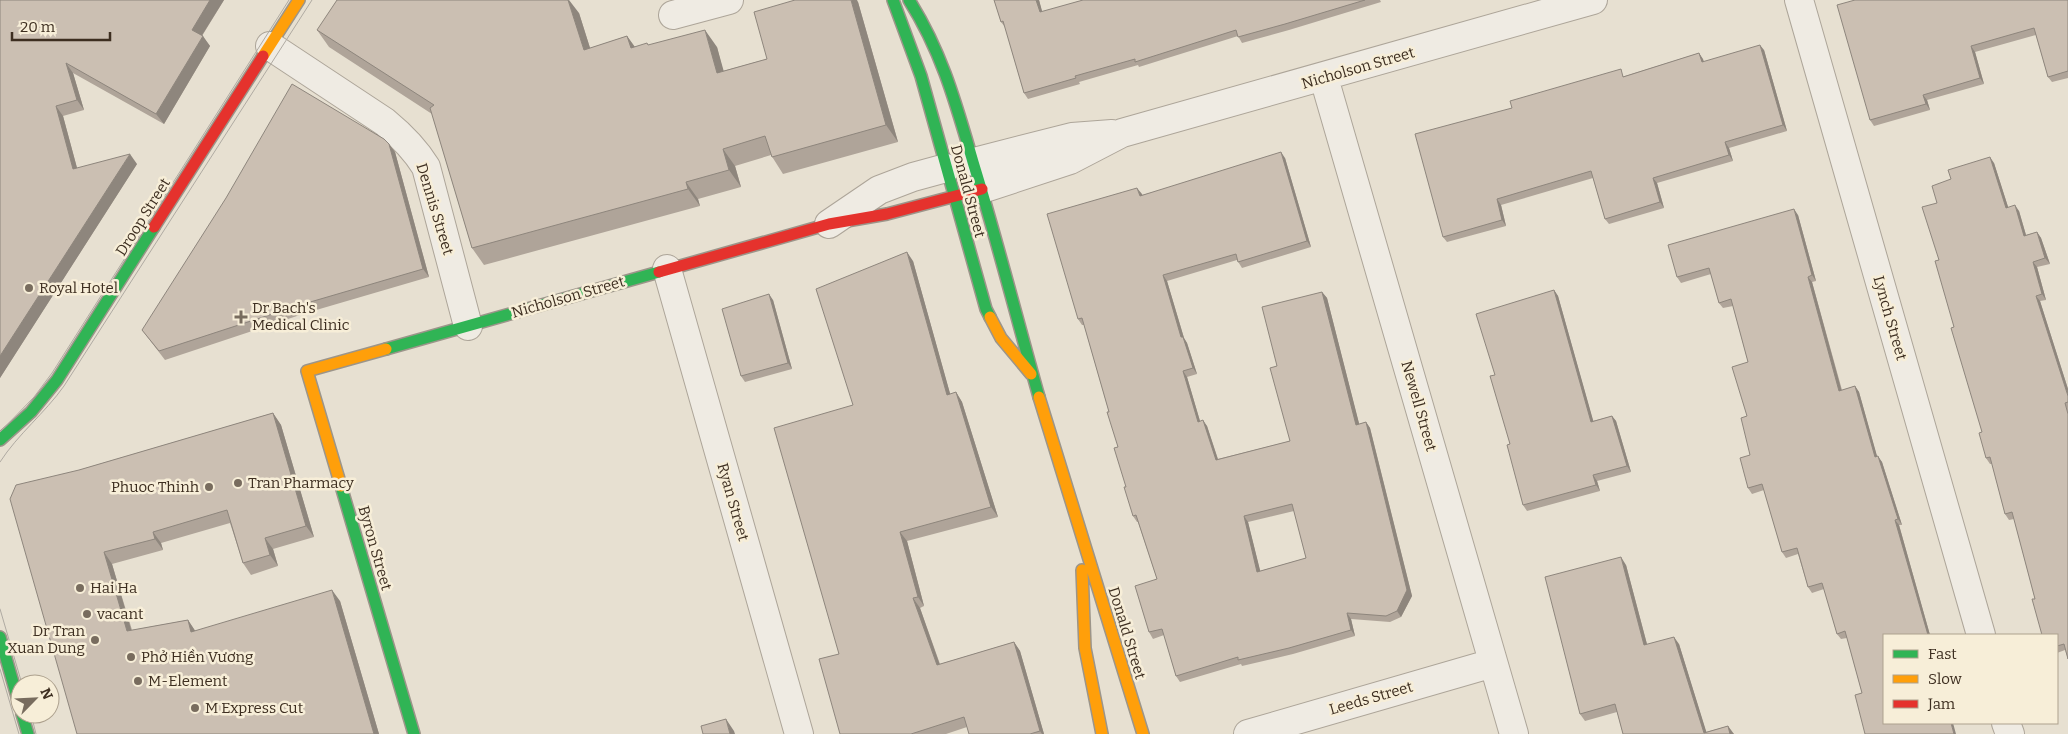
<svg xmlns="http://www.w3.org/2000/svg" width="2068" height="734" viewBox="0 0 2068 734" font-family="Bitter,serif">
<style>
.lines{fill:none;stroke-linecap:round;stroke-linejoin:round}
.street-casing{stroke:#ada599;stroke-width:30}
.fast-casing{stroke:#9c958a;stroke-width:14}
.slow-casing{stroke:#9c958a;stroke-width:14}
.jam-casing{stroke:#9c958a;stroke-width:14}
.street{stroke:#efebe3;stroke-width:28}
.fast{stroke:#30b455;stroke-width:11}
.slow{stroke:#ff9f0a;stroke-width:11}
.jam{stroke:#e5322d;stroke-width:11}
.tram{stroke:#afaaa2;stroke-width:1}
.wall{fill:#afa499;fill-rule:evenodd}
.shaded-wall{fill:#8e867d}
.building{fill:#cbbfb2;stroke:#8e867d;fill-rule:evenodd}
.poi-dot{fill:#786c5e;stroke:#f7eed8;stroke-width:2}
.labels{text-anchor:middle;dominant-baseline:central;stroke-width:5;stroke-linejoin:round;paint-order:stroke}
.street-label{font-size:15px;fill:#3d2e20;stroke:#f7eed8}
.poi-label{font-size:15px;fill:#3d2e20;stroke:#f7eed8;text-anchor:start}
</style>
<rect width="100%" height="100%" fill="#e7e0d1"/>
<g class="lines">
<defs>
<path id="street" d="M1799,0l182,635
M673,15l56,-15
M270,46l115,76c17,14 30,27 41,45l42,159
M1324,78l190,656
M974,162l98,-25 40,-3
M982,189l88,-29 52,-27 471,-133
M829,224l50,-34 34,-13 33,-9
M667,269l132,465
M2006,723l4,11
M1248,734l245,-71"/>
<path id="fast" d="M893,0l28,76 65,233 4,8
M909,0c33,52 47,104 64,162 24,78 44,157 66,235
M386,349l273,-77
M0,440l31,-28 26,-32 97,-153
M341,486l73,248
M0,637l20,70
M22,714l6,20"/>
<path id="slow" d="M263,56l36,-56
M990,317l11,21 30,36
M1039,397l104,337
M341,486l-34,-115 79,-22
M1082,570l3,78 17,86"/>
<path id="jam" d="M154,227l109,-171
M659,272l170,-48 58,-10 95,-25"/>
</defs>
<use href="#street" class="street-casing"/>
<use href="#fast" class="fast-casing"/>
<use href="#slow" class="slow-casing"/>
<use href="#jam" class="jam-casing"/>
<use href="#street" class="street"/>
<use href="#fast" class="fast"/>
<use href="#slow" class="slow"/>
<use href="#jam" class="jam"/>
<path class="tram" d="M0,432l34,-35 18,-24 237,-373
M0,462c18,-28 45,-49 64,-76l248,-386
M0,609l22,75
M0,669l19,65
M31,714l5,20"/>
</g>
<path class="wall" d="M0,0h224l-22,36 8,10 -46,78 -91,-51 11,37 -21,6 14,52 60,-4 -137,214z
M994,0h45l3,12 41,-12h297l1,2 -92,28 -47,13 -4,-7 -99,31 -1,-2 -59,17 1,2 -52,15 -4,-6 -19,-66 -4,-5z
M1855,0h213v78l-16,4 -4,-5 -12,-42 -61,17 9,32 -57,16 3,10 -56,16 -4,-6z
M858,2l40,140 -115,32 -12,-19 -36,11 6,21 -43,12 2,7 -216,59 -12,-17 -40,-134 -103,-67 -12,-17 262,-17 11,35 37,-12 8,11 14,-2 68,2 6,24 44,-12z
M1764,50l23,81 -58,17 4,13 -76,22 7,25 -55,16 -4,-5 -12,-41 -92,27 5,21 -59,16 -4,-5 69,-129 113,-32 74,-23 5,9z
M389,144l6,8 34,125 -123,36 -141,47 -23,-30z
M1285,158l26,89 -69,21 -5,-8 -70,21 17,57 3,5 10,31 -10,3 13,44 7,5 11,33 72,-18 -13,-75 45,-74 5,6 32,126 7,-2 4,6 42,168 -11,21 -11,5 -39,-3 4,17 -62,18 -51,12 -1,-2 -61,18 -4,-6 -12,-41 -11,4 -4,-7 8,-53 -19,-57h-1l-4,-6 -15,-69 -9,-35 -25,-87h-2l-4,-6 64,-125v1zM1294,511l12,47 -46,13 -12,-49z
M1994,163l14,44 11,4 7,24 11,-3 4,6 9,26 -13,3 9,33 -6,1 28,88v270l-3,-9 -8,3v-18l-22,-36 -21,-80 -5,1 -4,-6 -13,-50h-2l-4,-6 -4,-26 -28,-105 -15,-67 -2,-57 14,-24z
M1798,215l18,66 -4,1 30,108 13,-4 4,6 18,65 5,5 20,63h-3l31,110h-46l-22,58 -15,-55 -6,1 -4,-5 -13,-45 -12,4 -4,-6 -10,-33 -12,4 -4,-6 -18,-62 -12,4 -4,-6 2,-33 -3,-39 1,-54 -15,-56 -10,2 -4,-5 -8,-29 -30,9 -4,-6z
M913,261l37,133 6,-2 6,10 36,115 -91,24 17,65 -4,2 20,56 74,-22 6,9 24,83h-75l-2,-7 -21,7h-106l-1,-80 14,-249z
M1554,290l4,6 35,125 19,-5 4,5 15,51 -34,9 3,10 -73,20 -4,-6 -13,-61 -15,-69z
M773,300l19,69 -47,13 -4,-6z
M273,413l8,12 33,112 -41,12 5,17 -27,9 -8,-12 -13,-40 -69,20 2,7 -51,14 20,66 56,-10 7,11 145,-30 39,133h-302l2,-264z
M1626,565l21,79h32l27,88 22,-6 6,8h-111l-6,-22 -32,9 -5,-7z"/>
<path class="shaded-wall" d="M210,0h14l-25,40 -7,-10z
M568,0h1l10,13 17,54 -12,-17z
M851,0h6l1,2 40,140 -12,-17z
M1036,0h3l5,18 -4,-6z
M705,30l12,17 12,43 -12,-17z
M203,36l7,10 -46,78 -8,-10z
M627,36l12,17 -8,-5z
M1760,45l4,5 23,81 -4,-6z
M1971,46l4,6 9,32 -4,-6z
M1699,53l4,6 3,9 -4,-6z
M66,63l7,10 11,37 -7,-10z
M1923,95l4,5 3,10 -4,-6z
M56,106l7,10 17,63 -7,-10z
M1725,142l4,6 4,13 -4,-6z
M389,144l6,8 34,125 -6,-8z
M723,149l12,17 6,21 -12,-17z
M1281,152l4,6 26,89 -4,-6z
M130,154l7,10 -137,214v-22z
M1990,157l4,6 16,50 -4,-5z
M1653,178l4,5 7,25 -4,-6z
M686,182l12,17 2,7 -12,-17z
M1137,188l5,6 2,8 -4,-6z
M1497,199l4,6 5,21 -4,-6z
M2015,205l4,6 9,31 -4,-6z
M1794,209l4,6 18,66 -4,-6z
M2037,232l4,6 9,26 -5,-6z
M907,252l6,9 40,143 -6,-9z
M2033,262l4,5 9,33 -4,-6z
M1163,275l4,6 17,57 3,5 10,31 -4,-6 -12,-31z
M1808,277l4,5 31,114 -4,-5z
M1554,290l4,6 37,131 -4,-5z
M1322,292l5,6 34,133 -5,-6z
M769,294l4,6 19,69 -4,-6z
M2036,296l4,5 28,88v7z
M1183,371l4,6 15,51 -4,-6z
M1855,386l4,6 20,71 -4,-6z
M956,392l6,10 36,115 -7,-10z
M273,413l8,12 33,112 -8,-11z
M1612,416l4,5 15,51 -4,-6z
M1203,420l4,6 13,40 -4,-6z
M1366,422l4,6 42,168 -11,21 -4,-6z
M1878,456l4,6 20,63 -4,-6z
M1593,475l4,6 3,10 -4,-6z
M1244,516l4,6 14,56 -5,-6z
M1895,520l4,5 31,110h-2z
M153,532l8,11 2,7 -8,-11z
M900,532l7,9 17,65 -6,-9z
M265,538l8,11 5,17 -8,-11z
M104,552l8,12 23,79 -8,-12z
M1621,557l5,8 23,87 -5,-7z
M332,590l8,11 39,133h-5z
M913,598l7,10 23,66 -6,-9z
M1347,613l4,6 4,17 -4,-6z
M188,620l8,12h-5z
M1674,637l5,7 28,90 -3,-1z
M1014,642l6,9 24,83h-2l-2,-3z
M726,719l8,12 1,3h-5z
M1951,723h2l3,11h-2z
M1728,726l5,7 1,1h-4z"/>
<path class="building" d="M0,0h210l-18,30 11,6 -47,78 -90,-51 11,37 -21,6 17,63 57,-15 -130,202z
M337,0h231l16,50 43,-14 4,12 16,-5 1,2 57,-15 12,43 50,-14 -13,-47 41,-12h56l35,125 -114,32 -7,-21 -42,13 6,21 -43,12 2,7 -216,59 -42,-140 4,-3 -117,-75z
M994,0h42l4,12 43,-12h282l-80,24 -47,13 -2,-7 -101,32v-3l-60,17 1,2 -52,15 -21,-72 -2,1z
M1855,0h213v71l-20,6 -14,-49 -63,18 9,32 -57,17 3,9 -56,16 -33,-115z
M1760,45l23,80 -58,17 4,13 -76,23 7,24 -55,17 -14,-48 -94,28 5,21 -59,17 -28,-103 97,-26 -2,-7 111,-32 2,8 76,-24 3,9z
M292,84l92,55 5,5 34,125 -123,36 -141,46 -17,-21 84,-132z
M1281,152l26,89 -69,21 -2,-8 -73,21 18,62h2l10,31 -10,3 15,51 5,-2 13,40 74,-19 -20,-73 7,-2 -15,-59 60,-15 34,133 10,-3 41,168 -10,21 -11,5 -39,-3 4,17 -62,18 -51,12v-3l-62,19 -14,-47 -13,3 -14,-46 22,-7 -21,-64 -3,1 -9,-29h2l-12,-39 4,-1 -11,-35h2l-27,-94 -4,1 -31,-105 90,-26 3,8zM1292,504l14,54 -49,14 -13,-56z
M1990,157l16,51 9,-3 9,31 13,-4 8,26 -12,4 9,32 -6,2 32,100v6l-3,1 3,11v245l-4,-15 -7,2v-11h-15l-10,-36h3l-23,-87 -7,2 -15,-57 -4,1 -7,-25 3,-1 -31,-104 3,-1 -19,-66 4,-1 -17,-53 15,-4 -5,-17 19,-7 -3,-9z
M1794,209l18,66 -4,2 31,114 16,-5 20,71 3,-1 20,63 -3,1 33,115h-44v88h67l3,11h-89l-10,-39 7,-2 -17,-62 -8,3 -15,-51 -14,4 -11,-39 -15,4 -20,-68 -14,4 -8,-30 10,-3 -9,-37 6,-2 -15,-49 16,-5 -17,-63 -12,4 -10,-35 -32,9 -9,-32z
M907,252l40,143 9,-3 35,115 -91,25 18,65 -5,1 24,67 77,-23 26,89 -10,3h-61l-5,-17 -53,17h-71l-21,-75 20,-5 -65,-226 79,-23 -37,-116z
M1554,290l37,132 21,-6 15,50 -34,9 3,10 -73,20 -16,-60 3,-1 -20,-68 5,-1 -19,-61z
M769,294l19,69 -47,13 -19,-67z
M273,413l33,113 -41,12 5,17 -27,8 -16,-53 -74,22 2,7 -51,13 23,79 61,-11 3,12 141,-42 42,144h-297l-67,-235 6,-14 63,-15z
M1621,557l23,88 30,-8 30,96 24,-7 2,8h-107l-8,-30 -35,10 -35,-137z
M726,719l4,15h-27l-2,-8z"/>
<g class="poi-dot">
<circle cx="29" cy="288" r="5"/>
<path d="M238.5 309.5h5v5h5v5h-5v5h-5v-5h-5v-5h5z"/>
<circle cx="238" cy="483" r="5"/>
<circle cx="209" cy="487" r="5"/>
<circle cx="80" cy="588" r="5"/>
<circle cx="87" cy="614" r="5"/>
<circle cx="95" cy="640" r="5"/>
<circle cx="131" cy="657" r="5"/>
<circle cx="138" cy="681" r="5"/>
<circle cx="195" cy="708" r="5"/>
</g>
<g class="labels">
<g class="street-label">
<text transform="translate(1358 68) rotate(-16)">Nicholson Street</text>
<text transform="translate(968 191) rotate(75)">Donald Street</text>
<text transform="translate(435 209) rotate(73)">Dennis Street</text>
<text transform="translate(143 217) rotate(-58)">Droop Street</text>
<text transform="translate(568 297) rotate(-16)">Nicholson Street</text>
<text transform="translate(1890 318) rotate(74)">Lynch Street</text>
<text transform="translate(1419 406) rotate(74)">Newell Street</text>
<text transform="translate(733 502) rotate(74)">Ryan Street</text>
<text transform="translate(375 548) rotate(74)">Byron Street</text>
<text transform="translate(1127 633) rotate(73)">Donald Street</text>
<text transform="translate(1371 698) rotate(-16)">Leeds Street</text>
</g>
<g class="poi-label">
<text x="39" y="288">Royal Hotel</text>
<text x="252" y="308">Dr Bach's<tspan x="252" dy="17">Medical Clinic</tspan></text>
<text x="248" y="483">Tran Pharmacy</text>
<text x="199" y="487" text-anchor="end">Phuoc Thinh</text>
<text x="90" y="588">Hai Ha</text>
<text x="97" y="614">vacant</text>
<text x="85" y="631" text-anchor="end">Dr Tran<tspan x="85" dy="17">Xuan Dung</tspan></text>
<text x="141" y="657">Phở Hiền Vương</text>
<text x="148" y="681">M-Element</text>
<text x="205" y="708">M Express Cut</text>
</g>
</g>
<rect x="1883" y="634" width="175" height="90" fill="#f7eed8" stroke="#ada18e"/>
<rect x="1893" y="650" width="25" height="8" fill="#30b455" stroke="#ada18e"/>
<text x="1928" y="659" font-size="15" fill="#3d2e20">Fast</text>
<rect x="1893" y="675" width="25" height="8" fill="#ff9f0a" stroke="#ada18e"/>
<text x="1928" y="684" font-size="15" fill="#3d2e20">Slow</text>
<rect x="1893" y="700" width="25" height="8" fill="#e5322d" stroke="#ada18e"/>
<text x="1928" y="709" font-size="15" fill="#3d2e20">Jam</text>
<g transform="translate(35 699) rotate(66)"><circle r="24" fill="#f7eed8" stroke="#ada18e"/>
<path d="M0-4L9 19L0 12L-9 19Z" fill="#786c5e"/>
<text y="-8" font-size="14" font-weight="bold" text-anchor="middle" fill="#3d2e20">N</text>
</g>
<path d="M12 32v8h98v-8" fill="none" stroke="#3d2e20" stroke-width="2.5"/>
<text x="20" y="32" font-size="15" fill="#3d2e20" stroke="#f7eed8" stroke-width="4" paint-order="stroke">20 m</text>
</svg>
